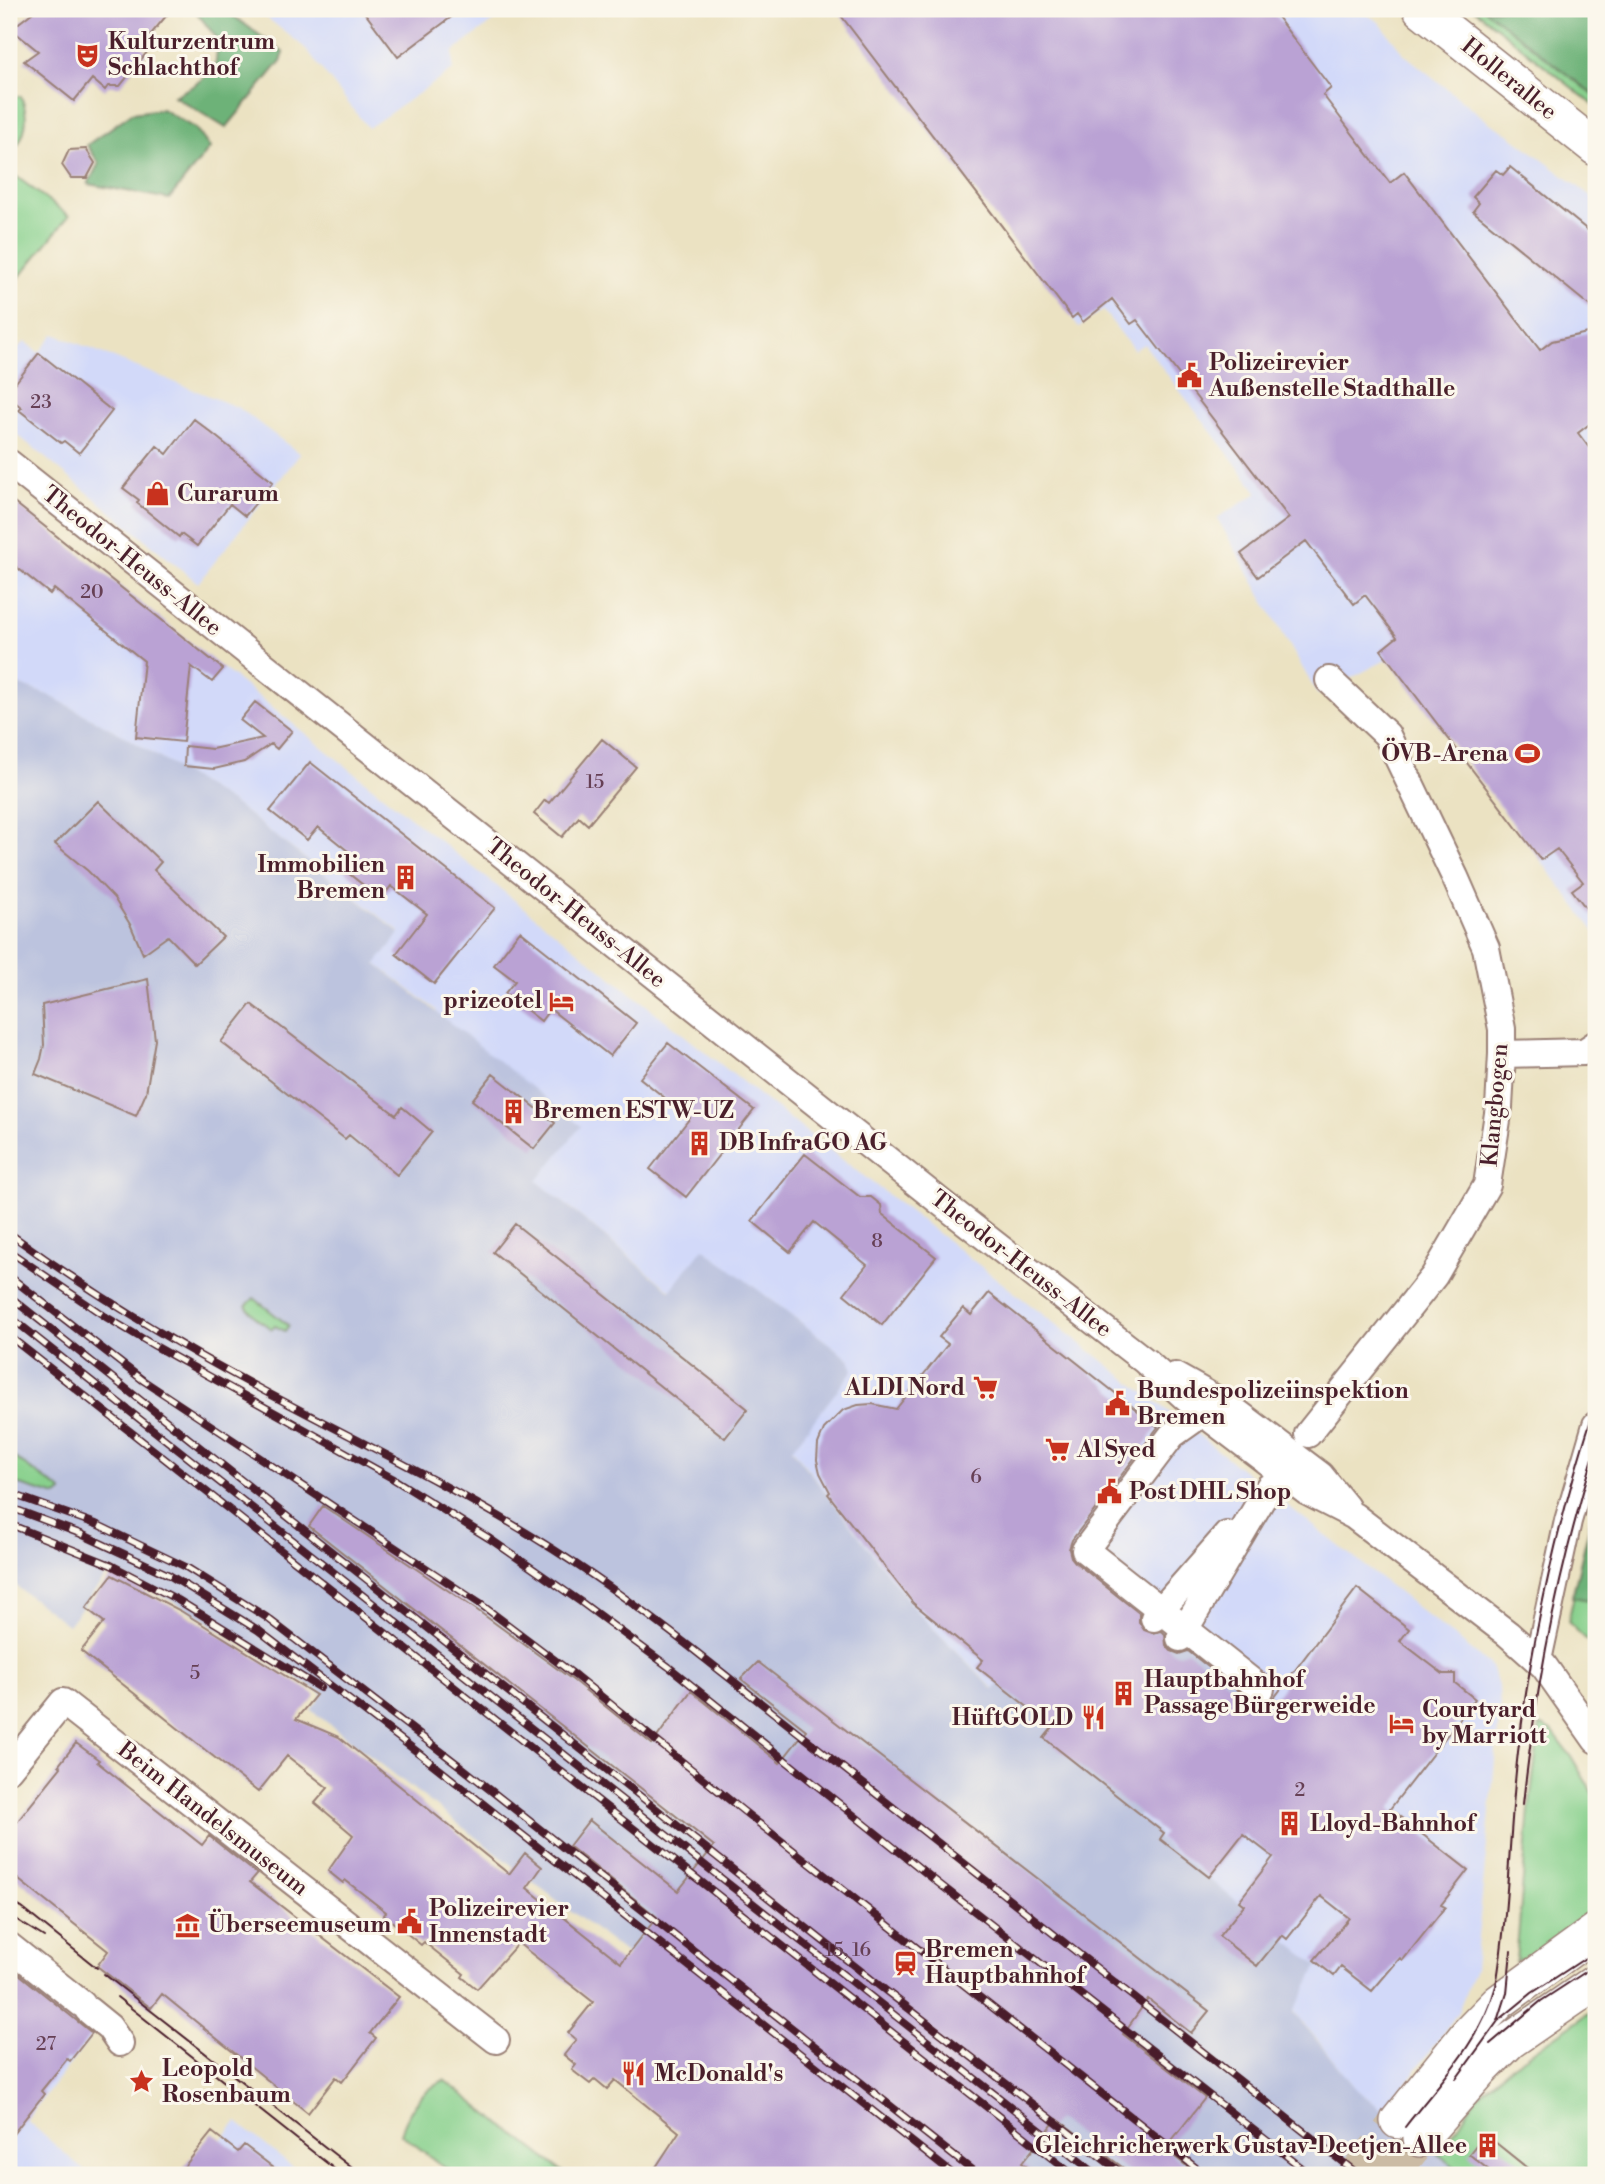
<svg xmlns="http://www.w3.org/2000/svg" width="1605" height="2184" viewBox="0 0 1605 2184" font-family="'Libre Bodoni',serif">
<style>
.built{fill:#d2d9f9}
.industrial{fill:#bcc3de}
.green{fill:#87d08c;stroke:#68785c;stroke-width:2}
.forest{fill:#6db278;stroke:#5c6852;stroke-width:2}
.building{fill:#baa2d4}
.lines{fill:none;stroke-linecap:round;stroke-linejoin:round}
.major-tunnel{stroke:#cbbba4;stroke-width:35;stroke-dasharray:35 18;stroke-linecap:butt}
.minor-casing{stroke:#9a8076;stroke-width:30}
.major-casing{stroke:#9a8076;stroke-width:38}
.minor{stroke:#fff;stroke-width:26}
.major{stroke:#fff;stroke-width:35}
.tram{stroke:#4a1f2b;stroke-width:2}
.rail-casing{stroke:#4a1f2b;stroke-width:8}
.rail{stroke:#fbf7ec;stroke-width:5;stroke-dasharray:16;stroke-linecap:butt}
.labels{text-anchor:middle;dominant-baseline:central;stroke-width:6;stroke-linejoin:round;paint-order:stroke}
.number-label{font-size:19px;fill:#664055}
.poi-label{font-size:23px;font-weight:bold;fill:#4a1f2b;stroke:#fbf7ec;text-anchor:start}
.street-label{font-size:23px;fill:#4a1f2b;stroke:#fbf7ec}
</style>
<rect width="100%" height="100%" fill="#fbf7ec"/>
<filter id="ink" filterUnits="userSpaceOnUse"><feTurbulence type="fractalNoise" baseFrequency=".0143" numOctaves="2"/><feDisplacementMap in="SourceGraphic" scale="14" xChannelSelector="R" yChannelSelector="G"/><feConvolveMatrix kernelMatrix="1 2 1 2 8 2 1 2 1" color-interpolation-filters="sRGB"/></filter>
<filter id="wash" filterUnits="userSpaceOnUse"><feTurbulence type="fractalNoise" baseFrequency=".00686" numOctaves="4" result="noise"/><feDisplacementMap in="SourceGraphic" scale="28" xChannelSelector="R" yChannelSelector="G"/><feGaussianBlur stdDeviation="1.57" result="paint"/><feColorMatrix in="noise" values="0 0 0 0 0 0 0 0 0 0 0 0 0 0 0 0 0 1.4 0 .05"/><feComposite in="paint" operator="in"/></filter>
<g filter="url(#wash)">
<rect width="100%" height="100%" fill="#ebe2c2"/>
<path class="built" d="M256,9h253l-56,43v18l-85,58 -64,-81z
M836,9h522l21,13 26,33 85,68 17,10 89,67v733l-208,-274 -70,36 -101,-177 41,-25 -114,-149 -10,6 -31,-40 -24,17z
M54,334l185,74 61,46 -102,129 -189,-155v-73l16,-13 14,11z
M9,498l764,608 400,309 317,250 9,22 1,21 -25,261 -18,45 -72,98 -29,-23 -198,-250 -1,-7 -114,-94 -126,-126 -125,-164 60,-78 -3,-11 -145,-110 -33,42 -134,-110 -102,-172 -60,-46 25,-31 -163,-126 -111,-69 -76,-41 -41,-15z
M9,1957l90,70 -73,93 64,55h-81z
M237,2122l65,53h-112z"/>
<path class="industrial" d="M9,681l41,15 76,41 111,69 163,127 -24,31 205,162 -44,55 133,110 33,-43 146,111 4,11 -61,79 125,163 77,78 99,-122 148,120 -103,128 20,16v7l160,127 -24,46 62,77 109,86h-799l-10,-8 20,-31 7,-3 -65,-53 -5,-1 -6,10 -12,-12 -5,7 -18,-14 6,-6 -14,-9 14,-16 -11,-7 66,-73 -322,-249 12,-16 -143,-89 -69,-35 -43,55 -59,-44z"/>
<path class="green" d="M1474,9h122v98z
M9,96h12c7,18 7,33 -4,50l-8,3z
M9,171l60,45 -53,65 -7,-6z
M254,1298l35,28 -4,5 -10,-5 -3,3 -15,-10 -11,-13z
M9,1454l53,37v1l-5,4 -48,-14z
M1596,1499v150l-28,-27z
M1540,1725l12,6 19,25 25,43v112l-45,36 -35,14 13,-152z
M1596,2008v167h-131l-28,-22 23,-29 16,-27 36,-31z
M444,2080l123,95h-113l-53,-41c7,-24 21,-43 43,-54z"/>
<path class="forest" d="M194,9h30l60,44 -3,8 -55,67 -52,-32 19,-10 22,-17 3,-29z
M1484,9h112v88z
M162,109l34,20 14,19 -41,51 -81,-15 11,-21 -12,-18 45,-32z
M1596,1499v102l-24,-4z"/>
<g id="blocks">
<path class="building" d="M37,9h135l-31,37 6,6 -27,34h-12l-3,4 -13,-11 -18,22 -50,-40 14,-10 -27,-22z
M362,9h100l-64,48z
M836,9h435l60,79 -8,7 67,88 14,-11 136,178 12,-9 44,-10v88l-18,14 18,24v464l-24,-31 11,-8 -26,-33 -16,11 -160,-210 16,-13 -32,-42 -11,9 -48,-63 -48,36 -17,-23 48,-36 -152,-198 -6,4 -19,-25 -29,23 -6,-8 -5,4z
M86,149l9,14 -8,15h-16l-9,-13 7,-15z
M1510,167l86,70v74l-123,-100 6,-8 -6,-6 23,-27 7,5z
M39,353l73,58 -33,42 -15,-12 -3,2 -42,-33 3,-2 -13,-11v-6z
M194,419l79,63 -28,34 -15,-12 -33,42 -16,-12 -2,3 -42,-34 2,-3 -16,-12 34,-42 10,8z
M9,498l214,171 -11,13 -21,-16 -8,76 -47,-5 8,-76 -90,-72 -4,5 -41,-33z
M255,702l37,29 -15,18 -6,-5 -27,18 -30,7 -30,-3 1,-20 27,3 51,-11 -23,-18z
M602,739l34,28 -48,58 -9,-8 -17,20 -28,-23 11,-14 4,3z
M310,762l185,146 -61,76 -38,-30 31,-40 -36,-28 -10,13 -38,-30 11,-13 -36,-29 -11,13 -37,-29z
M98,801l63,61 -7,8 69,67 -28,27 -27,-28 -25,18 -12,-28 -17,-28 -26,-27 -33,-27z
M520,931l116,92 -26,33 -60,-47 -9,12 -36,-28 10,-12 -21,-16z
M148,979l7,61 -9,53 -10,23 -101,-42 6,-15 3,-14 -2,-40z
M251,1004l145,111 6,-8 30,25 -35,43 -48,-40 -4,4 -124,-97z
M668,1043l86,67 -68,87 -36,-28 40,-51 -50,-40z
M493,1074l62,49 -21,26 -62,-49z
M805,1154l55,43h11l10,8 1,9 54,43 -54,68 -38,-31 23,-29 -53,-43 -24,30 -38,-31z
M515,1224l233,185 -23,29 -232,-186z
M989,1293l169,134 -86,113 -3,9 2,8 4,5 64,51v9l5,8 8,3 10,-2 3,3 1,11 5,6 8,3 9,-3 63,50 8,4 3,4 12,-11 83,-110 52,41 -9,12 43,33h12v9l20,16 -85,110 78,61 -27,35 4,2 -42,53 -3,-2 -28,33 -31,-24 -7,9 -20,-16 35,-42 -28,-22 -34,43 -5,-4 -25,31 -38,-30 25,-31 -5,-4 34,-44 -30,-23 -34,43 -49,-38 4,-6 -120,-95 9,-11 -76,-60 6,-7 -70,-57 -85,-109 2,-2 -10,-19 -3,-13 1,-16 6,-15 19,-19 15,-5 14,-1 24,5 52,-65 -9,-7 24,-29 8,7z
M323,1506l154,104 97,71 78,63 39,-53 89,72 26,-33 -65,-51 17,-17 451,349 -18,22 -43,-34 -25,35 82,64 -40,51 33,26h-65l-76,-56 -35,44 16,12h-372l-10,-8 23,-35 -64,-52 -8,9 -12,-10 -5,5 -18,-14 4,-5 -12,-10 12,-15 -8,-7 25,-31 -75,-59 -41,46 -15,-12 2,-3 -40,-32 -3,3 -37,-30 2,-3 -41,-32 -2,3 -15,-12 25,-36 -38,-32 13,-15 -41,-32 -29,36 -177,-141 23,-29 -18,-14 26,-33 69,36 135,84 -20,24 43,18 170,137 16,-21 17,14 -15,21 94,75 36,-46 -88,-71 20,-26 89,71 36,-45 -405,-320z
M76,1743l23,17 -2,2 105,83 7,-9 48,38 -7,8 149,115 -29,36 6,5 -34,44 -6,-5 -28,36 -146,-119 -11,14 -54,-42 11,-15 -99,-79v-40l52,-65 -2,-2z
M9,1966l83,67 -22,28 -3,-2 -26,32 3,3 -35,45z
M212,2132l26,20 6,-7 39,30h-88l-11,-8z
M1485,2134l51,41h-41l-26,-21z"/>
</g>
</g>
<g filter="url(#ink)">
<use href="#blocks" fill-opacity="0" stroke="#9a8076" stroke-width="2"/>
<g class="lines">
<path class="major-tunnel" d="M1356,2175l42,-54
M1391,2175l29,-36"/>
<defs>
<path id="minor" d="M9,463l934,741 202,157 58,52 104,79 47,24 154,118 36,32 52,74
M1502,1054l82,-2 12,-8
M1175,1376l55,31 90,68 26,32
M1203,1413l-31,22 -87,115 176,139
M1308,1434l126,-158 53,-91 12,-78 3,-53v-25l-16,-81 -31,-71 -68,-142 -58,-55
M1154,1618l73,-83
M1180,1638l89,-151
M1538,1660l30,-139 28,-96
M9,1769l54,-67 433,338
M9,1946l73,58
M88,2010l21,17 11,16"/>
<path id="major" d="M1421,9l175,139
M1398,2121l69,-86 32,-33 97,-71
M1420,2139l61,-69 29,-29 86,-59"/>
</defs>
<use href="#minor" class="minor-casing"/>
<use href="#major" class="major-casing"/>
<use href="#minor" class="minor"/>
<use href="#major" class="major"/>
<path class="tram" d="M1523,1804c13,-120 37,-241 73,-356
M9,1900l13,8 75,60
M9,1915l35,22
M104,1974l257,201
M117,1997l225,178
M1498,2021l34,-28 64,-42
M1490,2044l51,-43 55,-36
M1456,2079l42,-58 9,-28 4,-42
M1405,2127c34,-44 76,-86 91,-141 13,-77 13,-156 22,-234 14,-117 41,-236 78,-348"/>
<defs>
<path id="rail" d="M9,1233c77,56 158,106 242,151 94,51 192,97 284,154 54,33 105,70 155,109l669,528
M9,1251l97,66 49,29 237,132 98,61 91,63 88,65 268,215 374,293
M9,1276l135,105 335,222 97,73 166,134 463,365
M9,1296l872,691 243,188
M9,1316l1088,859
M9,1336l1064,839
M9,1493l87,31 90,43 80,50 194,149 518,409
M9,1507l72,27 88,41 89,55 162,124 534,421
M9,1524l102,41 67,35 142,88"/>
</defs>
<use href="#rail" class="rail-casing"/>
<use href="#rail" class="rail"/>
</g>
</g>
<defs>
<symbol id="theatre-bare" viewBox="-9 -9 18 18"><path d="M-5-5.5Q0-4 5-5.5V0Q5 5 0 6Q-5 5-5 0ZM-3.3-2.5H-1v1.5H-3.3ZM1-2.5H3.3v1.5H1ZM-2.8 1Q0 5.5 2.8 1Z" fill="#c8321e" stroke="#fbf7ec" stroke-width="2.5" paint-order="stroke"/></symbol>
<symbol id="civic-bare" viewBox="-9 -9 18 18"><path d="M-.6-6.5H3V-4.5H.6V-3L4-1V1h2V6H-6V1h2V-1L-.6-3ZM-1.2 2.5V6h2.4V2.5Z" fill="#c8321e" stroke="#fbf7ec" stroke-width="2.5" paint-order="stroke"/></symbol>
<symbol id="shop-bare" viewBox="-9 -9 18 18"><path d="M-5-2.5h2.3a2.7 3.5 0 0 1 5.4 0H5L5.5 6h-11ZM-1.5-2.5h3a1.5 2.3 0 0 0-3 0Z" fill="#c8321e" stroke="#fbf7ec" stroke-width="2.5" paint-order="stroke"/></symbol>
<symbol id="stadium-bare" viewBox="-9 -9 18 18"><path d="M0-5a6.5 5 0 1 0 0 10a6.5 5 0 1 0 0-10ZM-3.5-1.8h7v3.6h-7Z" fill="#c8321e" stroke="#fbf7ec" stroke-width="2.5" paint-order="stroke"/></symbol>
<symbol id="building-bare" viewBox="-9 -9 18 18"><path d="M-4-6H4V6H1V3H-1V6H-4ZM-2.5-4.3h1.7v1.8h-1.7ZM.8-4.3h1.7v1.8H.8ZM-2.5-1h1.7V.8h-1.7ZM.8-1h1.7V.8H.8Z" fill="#c8321e" stroke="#fbf7ec" stroke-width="2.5" paint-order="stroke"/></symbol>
<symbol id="hotel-bare" viewBox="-9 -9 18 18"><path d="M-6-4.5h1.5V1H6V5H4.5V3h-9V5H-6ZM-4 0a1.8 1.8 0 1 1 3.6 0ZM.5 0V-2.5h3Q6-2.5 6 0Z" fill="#c8321e" stroke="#fbf7ec" stroke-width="2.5" paint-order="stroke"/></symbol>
<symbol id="supermarket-bare" viewBox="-9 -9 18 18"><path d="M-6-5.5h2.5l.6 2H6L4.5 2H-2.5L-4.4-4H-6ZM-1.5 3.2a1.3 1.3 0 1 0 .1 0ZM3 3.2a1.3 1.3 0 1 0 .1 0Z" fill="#c8321e" stroke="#fbf7ec" stroke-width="2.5" paint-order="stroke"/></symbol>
<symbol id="restaurant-bare" viewBox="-9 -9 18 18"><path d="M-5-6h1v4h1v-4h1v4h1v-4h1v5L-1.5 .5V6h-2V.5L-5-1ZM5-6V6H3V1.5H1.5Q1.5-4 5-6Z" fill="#c8321e" stroke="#fbf7ec" stroke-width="2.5" paint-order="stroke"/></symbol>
<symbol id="museum-bare" viewBox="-9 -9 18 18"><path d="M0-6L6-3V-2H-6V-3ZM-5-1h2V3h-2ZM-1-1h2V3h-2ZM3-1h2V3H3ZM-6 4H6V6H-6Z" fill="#c8321e" stroke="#fbf7ec" stroke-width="2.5" paint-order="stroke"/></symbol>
<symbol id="station-bare" viewBox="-9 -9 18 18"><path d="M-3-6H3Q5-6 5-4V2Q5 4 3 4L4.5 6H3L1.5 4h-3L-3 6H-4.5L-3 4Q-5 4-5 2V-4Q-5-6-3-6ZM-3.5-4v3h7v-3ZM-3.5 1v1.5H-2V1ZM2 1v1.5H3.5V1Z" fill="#c8321e" stroke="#fbf7ec" stroke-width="2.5" paint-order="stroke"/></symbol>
<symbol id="sight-bare" viewBox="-9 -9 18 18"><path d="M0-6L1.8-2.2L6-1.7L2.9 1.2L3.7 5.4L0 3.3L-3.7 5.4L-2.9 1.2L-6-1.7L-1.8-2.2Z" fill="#c8321e" stroke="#fbf7ec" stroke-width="2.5" paint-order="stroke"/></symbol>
</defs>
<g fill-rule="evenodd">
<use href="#theatre-bare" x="70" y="38" width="35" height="35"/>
<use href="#civic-bare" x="1172" y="358" width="35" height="35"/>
<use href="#shop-bare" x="140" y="476" width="35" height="35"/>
<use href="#stadium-bare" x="1510" y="736" width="35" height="35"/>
<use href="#building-bare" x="388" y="860" width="35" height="35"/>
<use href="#hotel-bare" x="544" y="984" width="35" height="35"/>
<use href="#building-bare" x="496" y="1094" width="35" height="35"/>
<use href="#building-bare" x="682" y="1126" width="35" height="35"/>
<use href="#supermarket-bare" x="968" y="1370" width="35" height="35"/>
<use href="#civic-bare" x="1100" y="1386" width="35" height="35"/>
<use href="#supermarket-bare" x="1040" y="1432" width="35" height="35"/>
<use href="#civic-bare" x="1092" y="1474" width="35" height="35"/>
<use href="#building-bare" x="1106" y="1676" width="35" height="35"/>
<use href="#restaurant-bare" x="1076" y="1700" width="35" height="35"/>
<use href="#hotel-bare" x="1384" y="1706" width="35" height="35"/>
<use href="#building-bare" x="1272" y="1806" width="35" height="35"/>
<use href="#civic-bare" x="392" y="1904" width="35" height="35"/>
<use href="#museum-bare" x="170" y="1908" width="35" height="35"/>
<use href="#station-bare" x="888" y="1946" width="35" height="35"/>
<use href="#restaurant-bare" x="616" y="2056" width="35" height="35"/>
<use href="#sight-bare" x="124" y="2064" width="35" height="35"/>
<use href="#building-bare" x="1470" y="2128" width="35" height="35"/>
</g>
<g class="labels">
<g class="number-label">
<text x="41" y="402">23</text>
<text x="92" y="592">20</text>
<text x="595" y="782">15</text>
<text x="877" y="1241">8</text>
<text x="976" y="1477">6</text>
<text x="195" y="1673">5</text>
<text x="1300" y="1790">2</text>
<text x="848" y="1950">15, 16</text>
<text x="46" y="2044">27</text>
</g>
<g class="poi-label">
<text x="108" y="42">Kulturzentrum<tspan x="108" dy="26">Schlachthof</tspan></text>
<text x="1209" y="363">Polizeirevier<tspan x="1209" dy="26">Außenstelle Stadthalle</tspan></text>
<text x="177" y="494">Curarum</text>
<text x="1508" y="754" text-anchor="end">ÖVB-Arena</text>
<text x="385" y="865" text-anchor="end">Immobilien<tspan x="385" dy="26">Bremen</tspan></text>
<text x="542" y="1001" text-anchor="end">prizeotel</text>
<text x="533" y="1111">Bremen ESTW-UZ</text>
<text x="719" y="1143">DB InfraGO AG</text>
<text x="965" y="1388" text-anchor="end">ALDI Nord</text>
<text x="1137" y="1391">Bundespolizeiinspektion<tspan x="1137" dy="26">Bremen</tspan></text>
<text x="1077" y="1450">Al Syed</text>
<text x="1129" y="1492">Post DHL Shop</text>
<text x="1144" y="1680">Hauptbahnhof<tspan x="1144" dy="26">Passage Bürgerweide</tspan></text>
<text x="1422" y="1710">Courtyard<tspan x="1422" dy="26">by Marriott</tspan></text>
<text x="1073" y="1718" text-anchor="end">HüftGOLD</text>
<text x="1310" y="1824">Lloyd-Bahnhof</text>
<text x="429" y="1909">Polizeirevier<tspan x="429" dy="26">Innenstadt</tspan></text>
<text x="208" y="1925">Überseemuseum</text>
<text x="925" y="1950">Bremen<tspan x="925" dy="26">Hauptbahnhof</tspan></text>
<text x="162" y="2069">Leopold<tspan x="162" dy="26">Rosenbaum</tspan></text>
<text x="654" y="2074">McDonald's</text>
<text x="1467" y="2146" text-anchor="end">Gleichricherwerk Gustav-Deetjen-Allee</text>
</g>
<g class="street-label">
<text transform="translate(1509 79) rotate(39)">Hollerallee</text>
<text transform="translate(132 561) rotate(39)">Theodor-Heuss-Allee</text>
<text transform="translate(576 913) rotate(39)">Theodor-Heuss-Allee</text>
<text transform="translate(1495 1105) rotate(-85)">Klangbogen</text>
<text transform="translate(1021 1264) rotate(38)">Theodor-Heuss-Allee</text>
<text transform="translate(213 1819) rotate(38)">Beim Handelsmuseum</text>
</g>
</g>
<rect width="1605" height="2184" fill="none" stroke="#fbf7ec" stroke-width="35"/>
</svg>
